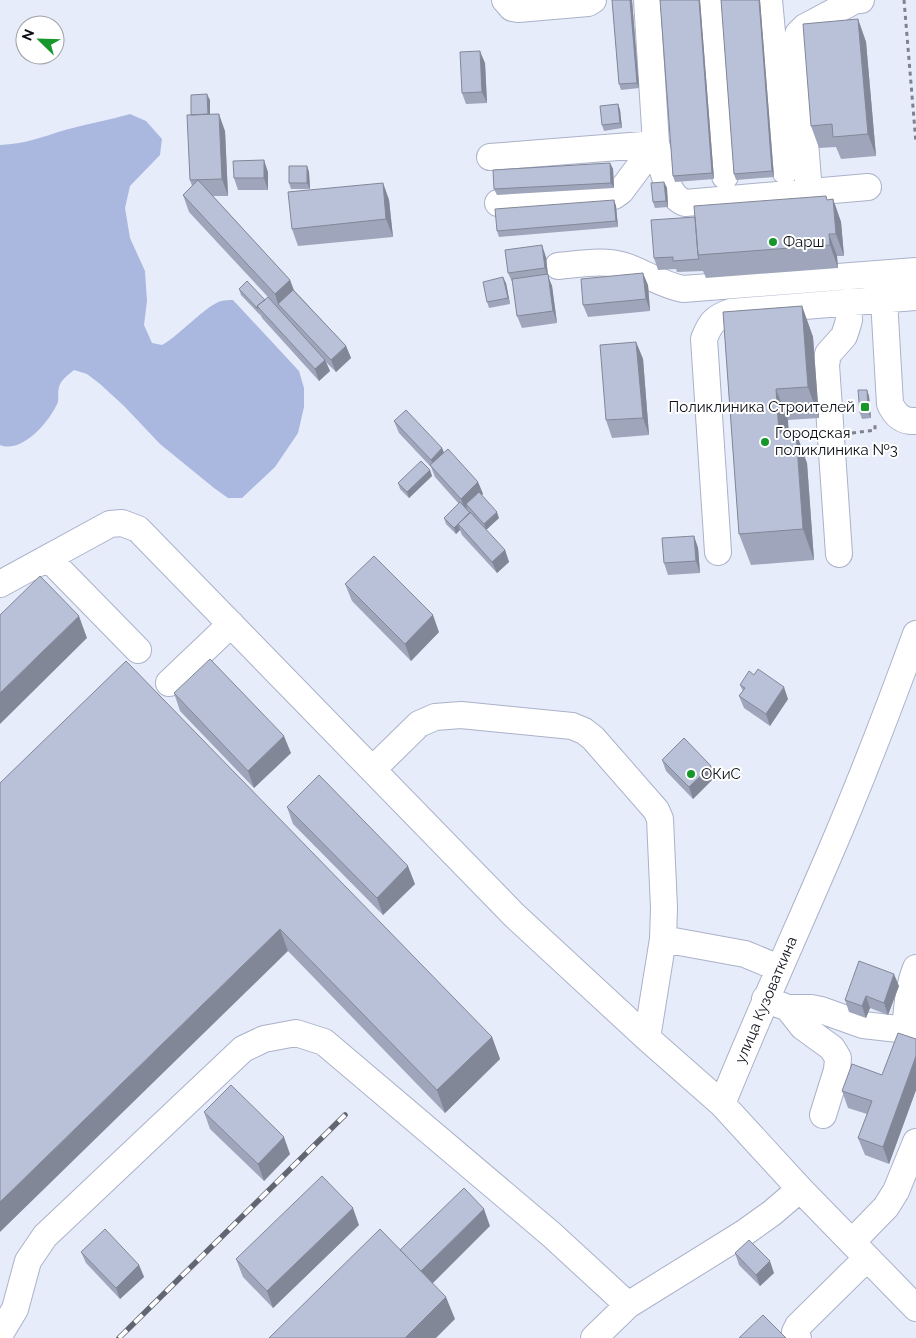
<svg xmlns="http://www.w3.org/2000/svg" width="916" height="1338" viewBox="0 0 916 1338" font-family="Raleway,sans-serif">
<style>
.green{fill:#aab8e0}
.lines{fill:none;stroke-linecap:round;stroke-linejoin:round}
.minor-casing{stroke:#aab2c9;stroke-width:28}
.path{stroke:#7e828e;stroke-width:3;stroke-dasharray:4 4;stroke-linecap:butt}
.minor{stroke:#fff;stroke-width:26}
.rail-casing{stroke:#626671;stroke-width:5.5}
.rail{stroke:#fff;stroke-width:4;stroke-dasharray:11;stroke-linecap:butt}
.wall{fill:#9fa6bb}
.shaded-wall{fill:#828798}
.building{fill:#b9c1d9;stroke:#828798}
.poi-dot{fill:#15972a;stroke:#fff;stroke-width:2}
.labels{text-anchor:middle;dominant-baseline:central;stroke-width:4;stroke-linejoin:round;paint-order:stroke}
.poi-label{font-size:15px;fill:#0c0f17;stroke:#fff;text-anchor:start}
.street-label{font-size:15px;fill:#0c0f17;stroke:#fff}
</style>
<rect width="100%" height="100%" fill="#e7ecfb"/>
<path class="green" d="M130,114l16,7 16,18 -2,16 -30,31 -5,22 5,30 15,33 2,30 -3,24 8,18 10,2c18,-10 43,-39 59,-44 4,-1 9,-1 12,-1l66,71 5,17v19l-6,26 -23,34 -33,31h-14l-14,-10 -54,-44 -36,-38 -24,-22 -13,-10 -13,-4c-6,5 -13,10 -15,17 -2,7 1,14 -3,19 -8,17 -35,48 -56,39v-300c25,-1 42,-8 65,-15 22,-6 44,-10 65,-16z"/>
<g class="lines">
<defs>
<path id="minor" d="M505,0l7,8 6,1 70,-6 5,-3
M710,0l15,176
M769,0l16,171
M490,157l166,-13c6,19 9,52 29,59l183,-16
M809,192l-12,-150 1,-8 7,-7 49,-26 7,-1
M498,203l116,-7 7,-5 35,-47 -9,-144
M558,266c22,-2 46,-7 67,0 20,7 37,19 58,23l233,-18
M883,282l7,122c5,11 13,18 26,17
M718,552l-14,-213c6,-16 11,-22 27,-27l185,-15
M839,554l-13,-189 2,-11 16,-18 3,-9 2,-7 -1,-18
M48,558l90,92
M0,584l110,-60 12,-1 16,6 376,386 133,123 75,66 78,85 116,119
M169,683l62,-59
M373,769l46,-45 16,-7 26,-2 111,11 12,5 9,7 63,72 4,9 4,89 -1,31 -16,99
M663,939l82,15 34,14
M765,999l23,9 15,19 29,21 6,10 -1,12 -14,45
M788,1008h23l10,2 42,15 53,6
M905,1030c2,-21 3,-42 11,-62
M722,1104c34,-84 72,-167 108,-251 31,-72 59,-145 86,-219
M852,1242l34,-35 10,-16 20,-49
M0,1334l15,-25 13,-48 17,-25 198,-187 21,-10 32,-6 28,9 228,193 76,70
M594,1338l34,-33 116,-72 28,-20 28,-24
M798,1338l-3,-6 3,-6 69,-68"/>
</defs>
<use href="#minor" class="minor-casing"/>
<path class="path" d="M904,0l12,143
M852,433l23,-3v-5"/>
<use href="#minor" class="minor"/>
<defs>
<path id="rail" d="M119,1338l226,-223"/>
</defs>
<use href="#rail" class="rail-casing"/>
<use href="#rail" class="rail"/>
</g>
<path class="wall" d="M612,0h20l7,88 -18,2 -2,-6z
M660,0h40l14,179 -39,3 -2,-6z
M721,0h39l14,177 -38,3 -2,-6z
M858,19l8,23 10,114 -35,3 -5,-12 -17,1 -8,-22z
M485,63l2,40 -21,1 -4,-11z
M210,100v14l15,17 3,65h-15l77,84 4,10 52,56 5,12 -15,14 -10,-10 4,9 -11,10 -57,-63 -2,-4v1l-19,-20 -2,-6 26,11 3,-3 -79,-85 -6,-17 9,-9 -2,-6 1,-65z
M618,104l2,6 2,18 -18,3 -2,-6z
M610,163l3,6 1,19 -117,7 -3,-6z
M307,166l2,6 1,17h-19l-2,-6z
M268,172v18h-30l-4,-12z
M664,182l3,6 1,19 -13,1 -2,-6z
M383,183l6,17 4,37 -95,9 -6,-17z
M833,199l8,23 3,34h-7l1,12 -132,10 -3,-7 -26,1 -1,-3 -18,1 -4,-12 41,-41z
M614,200l2,6 2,21 -119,10 -2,-6z
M546,257l2,19 4,10 5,37 -35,5 -5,-12 -4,-32 -5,-11z
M506,283l4,21 -21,4 -2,-6z
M648,285l2,26 -62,6 -5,-12z
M802,306l11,31 6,81 -31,2v12l19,31 7,97 -63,5 -12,-31 -16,-222z
M636,342l7,17 6,76 -37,3 -6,-18z
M867,390l2,6 2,22 -9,1 -2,-6z
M394,421l48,27 2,5 34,29 5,12 -2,1 18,23 -13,12 19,20 4,12 -12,11 -35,-38 -2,-5 -4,4 -10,-10 -2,-6 15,-14 -24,-27 -4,-10 -32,-34z
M430,470l2,6 -23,22 -9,-9 -2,-6z
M694,536l4,12 2,25 -32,2 -4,-12z
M345,584l94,48 -28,29 -59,-60z
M740,685l48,14 -18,27 -26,-18 -5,-12 4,-5z
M174,693l117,60 -37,35 -74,-77z
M662,760l53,17 -22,22 -27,-28z
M0,783l492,254 8,22 -55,54 -157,-162z
M287,807l128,77 -32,31 -90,-91z
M899,986l-11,29 -18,-7 -4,10 -17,-6 -4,-12z
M916,1039v51l-27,74 -24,-9 -7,-17 9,-24 -19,-6 -6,-17 40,-16z
M204,1112l86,42 -26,27 -54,-52z
M359,1225l-86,83 -30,-31 -7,-18z
M81,1252l58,13 5,12 -24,22 -34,-36z
M735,1253l39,20 -14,13 -21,-21z"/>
<path class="shaded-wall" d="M630,0h2l7,88 -2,-5z
M699,0h1l14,179 -2,-6z
M759,0h1l14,177 -2,-6z
M858,19l8,23 10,114 -8,-22z
M480,51l5,12 2,40 -5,-11z
M207,94l3,6v27l-2,-6z
M618,104l2,6 2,18 -2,-5z
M219,114l6,17 3,65 -6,-17z
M264,160l4,12v18l-4,-12z
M610,163l3,6 1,19 -3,-5z
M307,166l2,6 1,17 -3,-6z
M664,182l3,6 1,19 -2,-6z
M383,183l6,17 4,37 -7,-18z
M833,199l8,23 3,34 -8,-22z
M614,200l2,6 2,21 -2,-6z
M829,234l8,22 1,12 -8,-23z
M542,245l4,12 2,19 4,10 5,37 -4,-12 -5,-33 -3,-10z
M643,273l5,12 2,26 -4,-12z
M503,277l3,6 4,21 -2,-6z
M290,280l6,17 -18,7 -3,-10z
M802,306l11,31 6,81 -11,-31z
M636,342l7,17 6,76 -6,-17z
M346,346l5,12 -15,14 -5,-12z
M325,360l5,11 -11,10 -4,-12z
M776,389l12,31 3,44 -12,-31z
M867,390l2,6 2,22 -3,-6z
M796,432l11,31 7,97 -11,-31z
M442,448l5,12 -12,11 -4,-11z
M430,470l2,6 -23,22 -2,-6z
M478,482l5,12 -15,13 -2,-3 1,4 -2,2 -4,-11z
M497,512l2,6 -13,12 -2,-6z
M458,524l2,6 -4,4 -2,-6z
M694,536l4,12 2,25 -4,-12z
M505,550l4,12 -12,11 -5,-11z
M433,615l6,17 -28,29 -6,-17z
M79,616l8,22 -87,86v-31z
M784,687l4,12 -18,27 -4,-12z
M284,736l7,17 -37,35 -6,-17z
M711,766l4,11 -22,22 -4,-12z
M408,866l7,18 -32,31 -6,-17z
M280,929l8,22 -288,281v-30z
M894,974l5,12 -11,29 -4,-12z
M866,996l4,12 -4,10 -4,-12z
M492,1037l8,22 -55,54 -8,-23z
M916,1056v34l-27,74 -6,-17z
M284,1137l6,17 -26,27 -6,-17z
M353,1208l6,17 -86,83 -6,-17z
M484,1209l6,17 -64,64 -7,-17z
M770,1261l4,12 -14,13 -4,-11z
M139,1265l5,12 -24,22 -4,-11z
M446,1297l9,22 -19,19h-31z"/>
<path class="building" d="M612,0h18l7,83 -18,1z
M660,0h39l13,173 -39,3z
M721,0h38l13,171 -38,3z
M858,19l10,115 -35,3 -1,-13 -21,2 -8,-102z
M480,51l2,41 -20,1 -2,-41z
M207,94l1,20 -17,1v-20z
M618,104l2,19 -18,2 -2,-19z
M219,114l3,65 -32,1 -3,-65z
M264,160v18h-30l-1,-17z
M610,163l1,20 -117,6 -1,-19z
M289,166h18v17h-18z
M198,180l92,100 -15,14 -92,-99z
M664,182l2,19 -13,1 -2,-19z
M383,183l3,36 -94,10 -4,-37z
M826,196l1,4 6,-1 3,35h-7l1,11 -132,10 -4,-49z
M614,200l2,21 -119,10 -2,-22z
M695,217l3,38 1,4 -26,2v-4l-19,1 -3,-38z
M542,245l3,23 -37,5 -3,-23z
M643,273l3,26 -63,6 -2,-26z
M548,274l5,37 -36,5 -5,-37z
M503,277l5,21 -21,4 -4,-20z
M247,281l18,19 -8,6 1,3 -19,-20z
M293,290l53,56 -15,14 -53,-56z
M268,297l57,63 -10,9 -58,-63z
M802,306l6,81 -32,2 3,44 17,-1 7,97 -64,5 -16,-222z
M636,342l7,76 -37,2 -6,-75z
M858,390h9l1,22 -8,1z
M406,410l36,38 -11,12 -37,-39z
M448,449l30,33 -17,17 -31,-34z
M421,461l9,9 -23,22 -9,-9z
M479,492l18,20 -13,12 -18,-20z
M460,502l10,11 -16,15 -10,-10z
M470,512l35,38 -13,12 -34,-38z
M694,536l2,25 -32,2 -2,-25z
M374,556l59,59 -28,29 -60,-60z
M40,576l39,40 -79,77v-78z
M210,659l74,77 -36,35 -74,-78z
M126,661l366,376 -55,53 -157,-161 -280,273v-419z
M758,669l26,18 -18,27 -27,-18 6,-8 -5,-3 9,-14 5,4z
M684,738l27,28 -22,21 -27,-27z
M319,775l89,91 -31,32 -90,-91z
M859,961l35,13 -10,29 -18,-7 -4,10 -17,-6z
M898,1033l18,6v17l-33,91 -25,-9 14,-37 -30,-10 10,-27 30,11z
M231,1085l53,52 -26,27 -54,-52z
M322,1176l31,32 -86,83 -31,-32z
M464,1188l20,21 -63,62 -21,-21z
M105,1229l34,36 -23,23 -35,-36z
M380,1229l66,68 -41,41h-136z
M749,1240l21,21 -14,14 -21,-22z
M763,1315l23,23h-47z"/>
<g class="poi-dot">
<circle cx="773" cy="242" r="5"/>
<rect x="860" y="402" width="10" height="10" rx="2.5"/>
<circle cx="765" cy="442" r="5"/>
<circle cx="691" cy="774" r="5"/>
</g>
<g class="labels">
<g class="poi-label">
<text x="783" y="242">Фарш</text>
<text x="855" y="407" text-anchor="end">Поликлиника Строителей</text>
<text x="775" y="433">Городская<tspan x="775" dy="17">поликлиника №3</tspan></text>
<text x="701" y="774">ОКиС</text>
</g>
<g class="street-label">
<text transform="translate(766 1000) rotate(-67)">улица Кузоваткина</text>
</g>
</g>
<g transform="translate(40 40) rotate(293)"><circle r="24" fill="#ffffff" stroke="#9e9fa2"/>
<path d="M0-4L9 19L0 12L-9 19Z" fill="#15972a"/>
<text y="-8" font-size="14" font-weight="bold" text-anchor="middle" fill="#0c0f17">N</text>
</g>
</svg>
